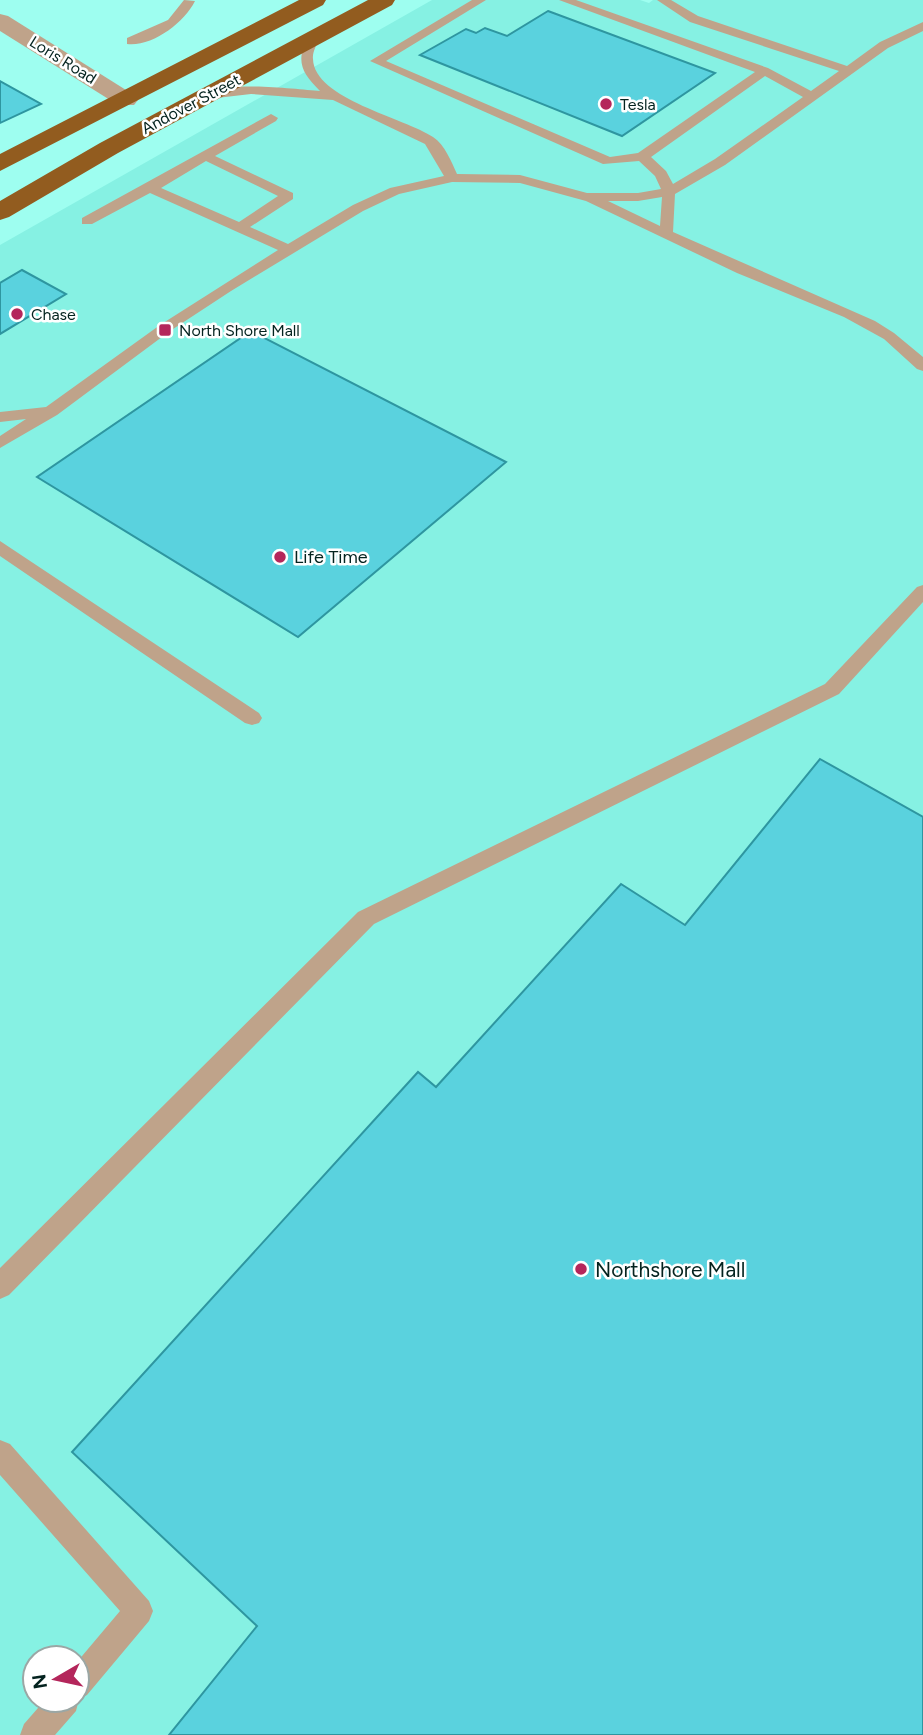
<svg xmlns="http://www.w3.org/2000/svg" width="923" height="1735" viewBox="0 0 923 1735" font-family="Figtree,sans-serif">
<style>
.built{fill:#86f1e3;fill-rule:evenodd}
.building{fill:#5ad2de;stroke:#2e96a0;stroke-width:2}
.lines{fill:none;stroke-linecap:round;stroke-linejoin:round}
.service{fill:#bfa38a;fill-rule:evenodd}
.minor{fill:#bfa38a;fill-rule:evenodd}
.trunk{fill:#925c1f;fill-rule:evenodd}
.poi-dot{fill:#b4265b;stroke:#fff;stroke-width:2.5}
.labels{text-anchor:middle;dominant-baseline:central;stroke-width:5;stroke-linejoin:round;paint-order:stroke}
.far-street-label{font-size:16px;fill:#04231f;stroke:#fff}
.far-poi-label{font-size:16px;fill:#04231f;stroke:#fff;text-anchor:start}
.poi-label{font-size:18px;fill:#04231f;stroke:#fff;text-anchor:start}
.near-poi-label{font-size:21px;fill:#04231f;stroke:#fff;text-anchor:start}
</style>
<rect width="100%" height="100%" fill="#9efef0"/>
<path class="built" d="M432,0h208l9,3 4,-3h270v1735h-923v-1490zM35,1658h42v42h-42z"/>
<path class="building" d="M548,11l167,62 -93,63 -202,-81 46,-26 10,4 9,-5 22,8z
M0,81l41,23 -41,19z
M22,270l44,24 -66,40v-51z
M251,331l255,131 -208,175 -261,-160z
M820,759l103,58v918h-754l88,-109 -185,-174 346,-380 18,15 185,-203 64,41z"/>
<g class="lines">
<path class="service" d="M184,0l11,1c-11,22 -43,46 -68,43v-6l41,-18z
M472,0h14l-100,61 224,96 28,-4 117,-81 -196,-72h17l192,68 43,23 28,-20 -149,-49 -33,-22h14l27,16 149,50 33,-24 43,-20v9l-35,17 -163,117 -50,29 -2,38 202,89 19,12 29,24v14l-6,-2 -33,-30 -40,-22 -107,-44 -151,-72 -66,-18 -68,-1 -53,12 -36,17 -132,80 -61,40 -113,84 -57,33v-12l26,-17 -26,3v-10l46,-5 114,-82 118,-75 -128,-57 -58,31h-10v-6l189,-104 7,4 -2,3 -61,35 78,37v6l-43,28 38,17 65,-39 37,-17 54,-12 -19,-32 -92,-44 -82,-6 -43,5 -6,-4c19,-15 92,-6 118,-4 -19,-19 -25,-30 -11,-56l10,3c-2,6 -7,15 -6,21 1,40 92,59 120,78 12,8 18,24 24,37l63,1 67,18h51l23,-4 -6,-13 -16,-15 -36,3 -233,-103zM765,76l38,21 -88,62 -42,25 -7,-13 -15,-14zM206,161l72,35 -39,26 -78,-34zM662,197l-2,29 -52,-25h30z
M0,541l259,172 3,5 -3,5 -7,2 -7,-2 -245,-167z
M923,585v17l-84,92 -465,230 -365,371 -9,4v-31l358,-356 467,-228 92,-97z
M0,1440l10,4 139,157 4,10 -4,10 -62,74 -8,4 -3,12 -21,24h-35l4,-11 21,-24h32v-38l43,-51 -120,-136z"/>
<path class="minor" d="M0,14l8,2 126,79 4,5 -4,5h-16l-118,-74z"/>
<path class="trunk" d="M299,0h27l-3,5 -323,166v-17z
M368,0h27l-3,5 -274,148 -109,64 -9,3v-19l100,-58z"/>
</g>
<g class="poi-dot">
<circle cx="606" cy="104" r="7"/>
<circle cx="17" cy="314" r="7"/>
<rect x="158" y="323" width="14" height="14" rx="3.5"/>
<circle cx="280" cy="557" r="7"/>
<circle cx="581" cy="1269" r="7"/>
</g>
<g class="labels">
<g class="far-street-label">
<text transform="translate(63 60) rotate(32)">Loris Road</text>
<text transform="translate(191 104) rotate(-28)">Andover Street</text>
</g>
<g class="far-poi-label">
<text x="620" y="104">Tesla</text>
<text x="31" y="314">Chase</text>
<text x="179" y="330">North Shore Mall</text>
</g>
<g class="poi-label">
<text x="294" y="557">Life Time</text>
</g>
<g class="near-poi-label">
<text x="595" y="1269">Northshore Mall</text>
</g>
</g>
<g transform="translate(56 1679) rotate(261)"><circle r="33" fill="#ffffff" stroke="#9ba7a5" stroke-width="2"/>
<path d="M0-5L12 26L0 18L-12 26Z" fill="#b4265b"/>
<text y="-10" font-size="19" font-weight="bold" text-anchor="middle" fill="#04231f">N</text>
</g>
</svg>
